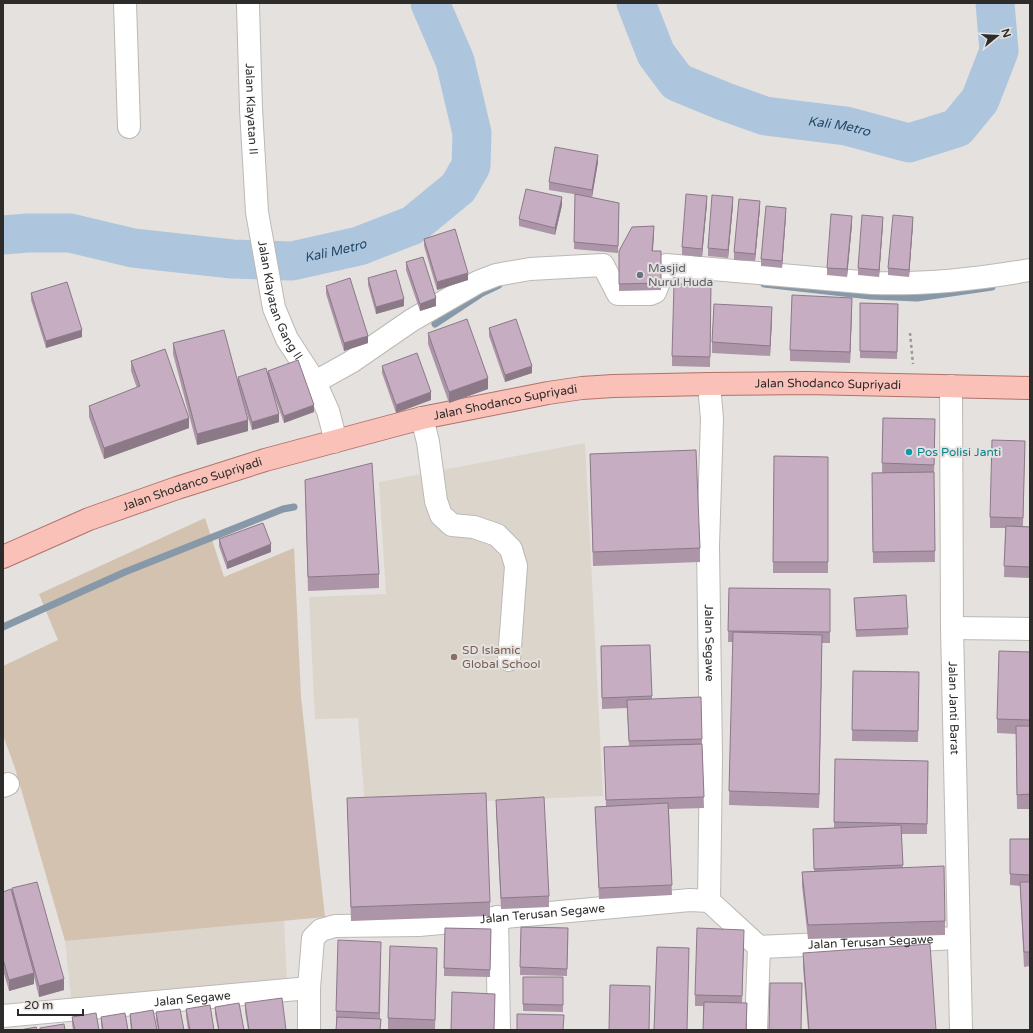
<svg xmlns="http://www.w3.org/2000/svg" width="1033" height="1033" viewBox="0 0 1033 1033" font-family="'Varela Round',sans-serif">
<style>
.built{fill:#dcd5cb}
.green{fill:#d2c2af}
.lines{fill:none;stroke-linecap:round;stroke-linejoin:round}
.stream{stroke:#8798a8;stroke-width:7}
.river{stroke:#aec6dd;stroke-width:39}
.minor-casing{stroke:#bbb9b5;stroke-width:24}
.major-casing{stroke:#b07269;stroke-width:24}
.path{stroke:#9c9a98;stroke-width:2.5;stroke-dasharray:3 3;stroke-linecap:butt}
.minor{stroke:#fff;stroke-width:22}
.major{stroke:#fac1b9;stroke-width:22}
.wall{fill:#ab95a7}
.shaded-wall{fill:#8b7988}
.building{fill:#c7adc2;stroke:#8b7988}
.worship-dot{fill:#6b7280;stroke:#e4e1de;stroke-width:1.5}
.culture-dot{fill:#0f9aa8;stroke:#e4e1de;stroke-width:1.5}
.education-dot{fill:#8d6e63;stroke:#e4e1de;stroke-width:1.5}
.labels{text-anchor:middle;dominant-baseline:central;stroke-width:4;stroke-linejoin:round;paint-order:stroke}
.street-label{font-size:12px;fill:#2d2c2b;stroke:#e4e1de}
.worship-label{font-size:12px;fill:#5b616d;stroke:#e4e1de;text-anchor:start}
.culture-label{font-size:12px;fill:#0d838f;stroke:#e4e1de;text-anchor:start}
.education-label{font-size:12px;fill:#785e54;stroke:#e4e1de;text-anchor:start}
.water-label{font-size:13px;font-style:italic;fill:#22496a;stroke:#e4e1de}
</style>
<rect width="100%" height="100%" fill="#e4e1de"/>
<path class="built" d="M585,443l18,353 -238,10 -7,-88 -43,1 -6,-122 77,-3 -7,-112z
M284,920l3,62 -215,23 -7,-64z"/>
<path class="green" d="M205,518l19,59 70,-29 7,149 24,220 -260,24 -50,-173 -12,-33v-69l55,-26 -19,-46z"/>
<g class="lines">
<path class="stream" d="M764,284l106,12 47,2 75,-11
M435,324l47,-31 17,-8
M3,627l122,-55 158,-63 11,-2"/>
<g class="river">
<path id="s1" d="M636,3l20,51 21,28 46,19 42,15 81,10 63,17 48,-15 23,-28 19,-49 -4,-48"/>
<path id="s2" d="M3,235l25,-2h42l63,15 99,11 60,2 67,-15 54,-21 45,-37 13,-22 1,-33 -17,-72 -25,-58"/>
</g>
<defs>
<g id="minor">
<path d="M125,3l4,124"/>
<path id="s3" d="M248,6l3,103 6,103 17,96 13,31 28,43 13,29 5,19 1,12"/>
<path d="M315,382l36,-20 61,-42 66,-38 18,-7 34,-6 73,-4 15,29h32l5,-2 11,-27 206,18c53,2 106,-4 158,-13"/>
<path id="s4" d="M709,384l3,35 -4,127 3,212 -2,143"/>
<path id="s5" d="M951,386l1,242 9,402"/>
<path d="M422,418l6,24 8,59 5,14 11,10 22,2 23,8 14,14 5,17 -7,94"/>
<path d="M952,628l78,1"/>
<path d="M3,786l5,-2"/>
<path d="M497,917l2,113"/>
<path id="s6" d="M3,1016l306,-28"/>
<path id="s7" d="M309,1030v-42l4,-50 8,-8 14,-4 84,-1 271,-25 19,1 50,46 200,-9"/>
<path d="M756,1030l3,-83"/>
</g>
<g id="major">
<path id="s8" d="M3,557l86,-38 88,-31 88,-28 157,-42 126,-25 34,-5 31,-2 96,-2 98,-1 223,5"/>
</g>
</defs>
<use href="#minor" class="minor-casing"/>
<use href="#major" class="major-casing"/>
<path class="path" d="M910,333l3,31"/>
<use href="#minor" class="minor"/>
<use href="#major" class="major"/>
</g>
<path class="wall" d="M598,162l-6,35 -43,-7v-8z
M575,194l44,9 -1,50 -44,-4z
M707,203l-5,54 -20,-2v-8z
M562,205l-7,30 -36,-9v-7z
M733,205l-5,53 -20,-2v-8z
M760,208l-5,53 -21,-1v-8z
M786,215l-4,53 -21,-2v-7z
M852,224l-5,53 -20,-2v-7z
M883,224l-4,53 -21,-2v-7z
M913,224l-4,53 -21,-2v-7z
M654,233l-1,18h8v39l-42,1v-40z
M424,239l44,41 -31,10 -13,-44z
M406,262l30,44 -16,5 -14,-41z
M368,278l36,28 -28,8 -8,-29z
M711,284l-1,83 -38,-1v-10z
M326,286l42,57 -24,8 -18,-57z
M31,293l51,44 -36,11 -15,-48z
M860,303l38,1 -1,55 -37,-1z
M852,308l-2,55 -60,-2v-11z
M772,318l-2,38 -58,-3v-11z
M489,328l43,45 -27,9 -16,-46z
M428,333l60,56 -39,14 -21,-59z
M173,343l75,88 -51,14 -24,-91z
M131,361l58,67 -85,31 -15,-42v-11l48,-18 -6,-17z
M382,366l49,34 -35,13 -14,-40z
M268,371l46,41 -30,11 -13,-36 8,35 -27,8 -14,-46v-7l30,-1z
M883,418l52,12 -1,46 1,86 -62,1 -1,-90h10z
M1025,441l-2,85 7,1v51l-26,-1 1,-49h-15v-11z
M590,454l110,94v14l-107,4z
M774,456l54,1v116h-55z
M305,480l74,94v14l-71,3z
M219,539l52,13 -44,17 -8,-23z
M729,588l101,1v54h-8l-3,165 -90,-3 4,-163h-5z
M854,598l54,30v7l-52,2z
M601,646l51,50v3l50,40 2,69 -35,1 3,86 -73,4 -4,-92 11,-1 -2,-59 25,-1 -2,-38 -25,1z
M1030,652v157h-13l-1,-75 -19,-1v-14z
M853,671l66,1 -1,70 -66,-1z
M928,761l-1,73h-26l2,34 42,53v14l-137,4 -6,-53v-14l12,-1 -1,-42 21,-1v-6z
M347,798l143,104v14l-139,5z
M496,800l53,96v11l-48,2 -5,-99z
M1010,839h20v127l-6,1 -4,-81 -10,-1z
M12,888l52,102 -25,7 -5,-20v7l-25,7 -6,-21v-78l9,3z
M521,927l47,1 -1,48 -47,-1z
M445,928l46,1 -1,48 -46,-1z
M744,941l-2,62h5v27h-44v-24h-8v-11z
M381,952l-1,67 -44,3v-11z
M803,953l133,77h-128l-5,-63z
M437,959l-2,71 -47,-1v-11z
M523,977h40v35l-40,-1z
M245,1003l41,27h-38l-3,-19z
M215,1007l29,23h-26l-3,-16z
M186,1009l28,21h-26l-2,-14z
M156,1012l28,18h-26l-2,-10z
M130,1014l27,16h-26l-1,-9z
M72,1017l27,13h-26l-1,-6z
M101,1017l27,13h-26l-1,-5z"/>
<path class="shaded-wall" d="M598,155v7l-6,35v-7z
M707,196v7l-5,54v-8z
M562,197v8l-7,30v-7z
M733,197v8l-5,53v-8z
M760,201v7l-5,53v-7z
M786,208v7l-4,53v-7z
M852,216v8l-5,53v-8z
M883,217v7l-4,53v-7z
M913,217v7l-4,53v-7z
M654,226v7l-2,25v-7z
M468,273v7l-31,10v-8z
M436,298v8l-16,5v-7z
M852,298v10l-2,55v-11z
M404,299v7l-28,8v-7z
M772,307v11l-2,38v-10z
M82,330v7l-36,11v-7z
M368,336v7l-24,8v-8z
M532,366v7l-27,9v-7z
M488,378v11l-39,14v-11z
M431,392v8l-35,13v-8z
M314,405v7l-30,11v-7z
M279,414v8l-27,8v-8z
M189,418v10l-85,31v-11z
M248,420v11l-51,14v-11z
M271,544v8l-44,17v-7z
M822,635v14l-3,159v-14z
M34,973v11l-25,7v-11z
M64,979v11l-25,7v-11z"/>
<path class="building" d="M555,147l43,8 -6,35 -43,-8z
M526,189l36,8 -7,31 -36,-9z
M575,194l44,9 -1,43 -44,-4z
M686,194l21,2 -5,53 -20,-2z
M712,195l21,2 -5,53 -20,-2z
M739,199l21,2 -5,53 -21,-2z
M766,206l20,2 -4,53 -21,-2z
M831,214l21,2 -5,53 -20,-1z
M862,215l21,2 -4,53 -21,-2z
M893,215l20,2 -4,53 -21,-2z
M654,226l-2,25h9v32l-42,1v-33l13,-24z
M455,229l13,44 -31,9 -13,-43z
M423,257l13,41 -16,6 -14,-42z
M396,270l8,29 -28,8 -8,-29z
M350,278l18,58 -24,7 -18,-57z
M67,282l15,48 -36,11 -15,-48z
M674,284h37l-1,73 -38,-1z
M792,295l60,3 -2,54 -60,-2z
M860,303l38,1 -1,48 -37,-1z
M714,304l58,3 -2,39 -58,-4z
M467,319l21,59 -39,14 -21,-59z
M516,319l16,47 -27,9 -16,-47z
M224,330l24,90 -51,14 -24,-91z
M165,349l24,69 -85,30 -15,-42 51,-20 -9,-25z
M417,353l14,39 -35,13 -14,-39z
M298,360l16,45 -30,11 -16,-45z
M266,368l13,46 -27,8 -14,-45z
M883,418l52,1 -1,46 -52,-2z
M992,440l33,1 -2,77 -33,-1z
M696,450l4,98 -107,4 -3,-98z
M774,456l54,1v105h-55z
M372,463l7,111 -71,3 -3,-97z
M934,472l1,79 -62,1 -1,-79z
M263,523l8,21 -44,18 -8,-23z
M1006,526l24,1v40l-26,-1z
M729,588l101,1v43l-102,-1z
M906,595l2,33 -52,2 -2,-32z
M733,632l89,3 -3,159 -90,-3z
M650,645l2,51 -50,2 -1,-52z
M999,651l31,1v68l-33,-1z
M853,671l66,1 -1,59 -66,-1z
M701,697l1,42 -73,2 -2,-41z
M1016,726h14v68l-13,1z
M702,744l2,53 -98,3 -2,-53z
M835,759l93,2 -1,63 -93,-2z
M486,793l4,109 -139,5 -4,-109z
M544,797l5,99 -48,2 -5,-98z
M668,803l4,82 -73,3 -4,-81z
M901,825l2,40 -89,4 -1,-40z
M1010,839h20v36l-20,-1z
M944,866l1,55 -137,4 -6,-53z
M37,882l27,97 -25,7 -27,-98z
M1020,882h10v70h-6z
M11,889l23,84 -25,7 -6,-21v-67z
M521,927l47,1 -1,41 -47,-2z
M445,928l46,1 -1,41 -46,-2z
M697,928l47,2 -2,66 -47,-1z
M338,940l43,2 -2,71 -43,-2z
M930,944l6,86h-127l-6,-77z
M390,946l47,2 -2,72 -47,-2z
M657,947l32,1 -2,82h-33z
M523,977h40v28l-40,-1z
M770,983h32l-1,47h-32z
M610,985l40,1 -1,44h-40z
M452,992l43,2 -1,36h-43z
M282,998l4,32h-37l-4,-27z
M704,1002l43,1 -1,27h-43z
M239,1003l5,27h-25l-4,-23z
M210,1005l4,25h-24l-4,-21z
M180,1009l4,21h-25l-3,-18z
M153,1010l4,20h-25l-2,-16z
M96,1013l3,17h-24l-3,-13z
M125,1013l3,17h-25l-2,-13z
M517,1014l47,1 -1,15h-46z
M337,1017l44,2 -1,11h-44z
M64,1024l1,6h-25v-2z
M36,1027l1,3h-17z"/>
<circle class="worship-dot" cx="640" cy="275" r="4"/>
<circle class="culture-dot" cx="909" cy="452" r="4"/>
<circle class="education-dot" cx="454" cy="657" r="4"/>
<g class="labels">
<g class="street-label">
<text stroke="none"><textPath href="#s3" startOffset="103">Jalan Klayatan II</textPath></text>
<text stroke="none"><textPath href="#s3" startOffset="298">Jalan Klayatan Gang II</textPath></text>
<text stroke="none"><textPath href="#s8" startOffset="851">Jalan Shodanco Supriyadi</textPath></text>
<text stroke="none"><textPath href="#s8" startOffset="527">Jalan Shodanco Supriyadi</textPath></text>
<text stroke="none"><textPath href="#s8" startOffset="203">Jalan Shodanco Supriyadi</textPath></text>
<text stroke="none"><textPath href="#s4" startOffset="259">Jalan Segawe</textPath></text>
<text stroke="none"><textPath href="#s5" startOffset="322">Jalan Janti Barat</textPath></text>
<text stroke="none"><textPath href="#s7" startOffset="326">Jalan Terusan Segawe</textPath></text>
<text stroke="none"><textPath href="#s7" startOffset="673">Jalan Terusan Segawe</textPath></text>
<text stroke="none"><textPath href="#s6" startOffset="190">Jalan Segawe</textPath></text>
</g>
<g class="worship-label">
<text x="648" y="268">Masjid<tspan x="648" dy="14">Nurul Huda</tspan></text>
</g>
<g class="culture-label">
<text x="917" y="452">Pos Polisi Janti</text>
</g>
<g class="education-label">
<text x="462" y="650">SD Islamic<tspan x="462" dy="14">Global School</tspan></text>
</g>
<g class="water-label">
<text stroke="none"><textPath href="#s1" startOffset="259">Kali Metro</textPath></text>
<text stroke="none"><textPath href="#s2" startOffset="336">Kali Metro</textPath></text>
</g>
</g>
<rect width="1033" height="1033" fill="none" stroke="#2d2c2b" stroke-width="8"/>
<g transform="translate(997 36) rotate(72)" stroke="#e4e1de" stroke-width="3" paint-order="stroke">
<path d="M0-3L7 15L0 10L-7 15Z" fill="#2d2c2b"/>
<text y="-6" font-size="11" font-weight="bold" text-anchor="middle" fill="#2d2c2b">N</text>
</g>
<path d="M18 1009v6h65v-6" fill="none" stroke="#2d2c2b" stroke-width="2"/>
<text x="24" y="1009" font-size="12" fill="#2d2c2b" stroke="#e4e1de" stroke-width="3" paint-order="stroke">20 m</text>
</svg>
